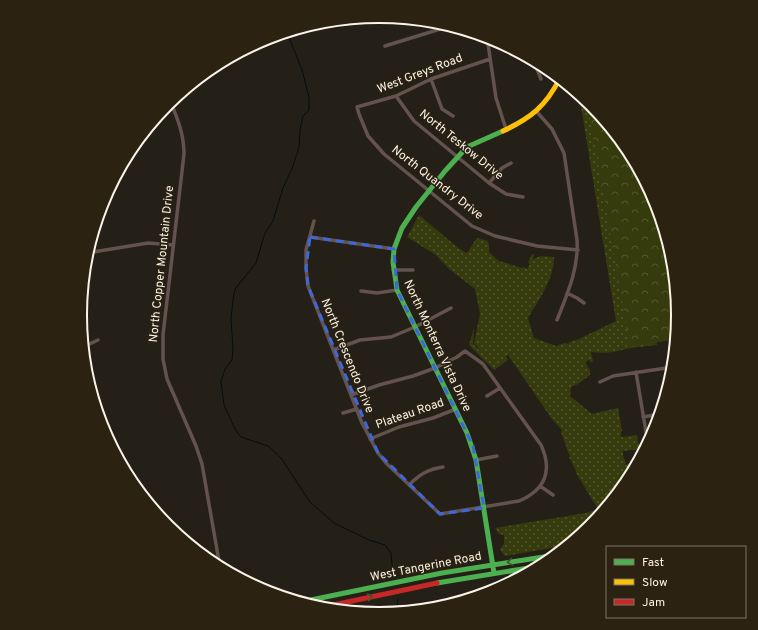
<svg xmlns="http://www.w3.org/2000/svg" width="758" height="630" viewBox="0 0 758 630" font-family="Overpass,sans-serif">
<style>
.grass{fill:url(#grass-dots)}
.park{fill:url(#park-crowns)}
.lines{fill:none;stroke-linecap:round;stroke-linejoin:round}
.stream{stroke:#030e10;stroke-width:1}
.street{stroke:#63524d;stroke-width:3.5}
.fast{stroke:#4caf50;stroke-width:5}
.slow{stroke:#ffc107;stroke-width:5}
.jam{stroke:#c62828;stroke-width:5}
.oneway{stroke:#385a2a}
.marked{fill:none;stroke:#3e67da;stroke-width:3;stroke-dasharray:8 5;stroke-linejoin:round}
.labels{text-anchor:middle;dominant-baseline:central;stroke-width:3;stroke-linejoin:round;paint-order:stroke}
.street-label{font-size:12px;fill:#f9f3e8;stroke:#2b2211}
.rim{fill:none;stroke:#f9f3e8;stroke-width:2}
</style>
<defs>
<pattern id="grass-dots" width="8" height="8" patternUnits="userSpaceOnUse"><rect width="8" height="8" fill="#353b0c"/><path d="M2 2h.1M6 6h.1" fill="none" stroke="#53582f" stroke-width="1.8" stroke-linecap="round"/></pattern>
<pattern id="park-crowns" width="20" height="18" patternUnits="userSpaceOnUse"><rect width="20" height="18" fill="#353b0c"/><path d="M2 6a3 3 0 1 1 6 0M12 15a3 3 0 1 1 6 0" fill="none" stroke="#53582f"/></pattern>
</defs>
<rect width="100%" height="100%" fill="#252017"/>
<path class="grass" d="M579,94l12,10 87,211 -2,24 -19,3v3l-27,3 -12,3 -12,2 -15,-1 2,9 -3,2v-3l-5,2 5,8v5l-12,9 -7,3 -1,9 22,18 26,-6 4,23 -1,1v5l16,-2 1,7 3,5v2l-18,2v5l3,7 -1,2 3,-1 2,13 -40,50 -22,18 -63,11 -5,-7 4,-5v-9l-5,-1 -4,-6 91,-15 12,-4 -22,-36v-2l-7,-14h1l-9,-25 1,-2 -10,-11 -44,-64 -2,1 2,4 -14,10 -25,-25 5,-17 -1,16 8,8 -7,-9 6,-29 -5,-25 -27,-21 -12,-13 -29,-18 12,-22 38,32 9,6 2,-1 6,-10 3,-4 11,3 1,5v6l10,9 23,7 2,-1 3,2 3,-5 -2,-1 4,-9 2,1 -1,4 8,-3 13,1c0,22 -15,42 -26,61l6,20 22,8 9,-3 3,1 2,-2 9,-3 37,-18z"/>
<path class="park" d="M587,101l41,48 27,52 17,56 6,58 -2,24 -46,8z"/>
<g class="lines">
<path class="stream" d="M287,32l15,38 7,27v13l-6,6 -3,14 -1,17 -6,19 -10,22 -10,33 -8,12 -9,30 -21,26 -2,11 -2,19 2,29 -1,12 -7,9 -4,12 3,24 11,24 6,8 27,9 13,12 29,44 24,21 35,17 16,5 6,8 2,22
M397,612l1,-13"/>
<path class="street" d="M487,37l9,61 10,31
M385,46l65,-20
M490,59l-59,20 -35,17 -39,11 2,7 9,22 16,18 88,72 23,10 42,10 41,4
M535,61l2,8 4,10
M431,79l11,30 11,7
M396,96l18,25 75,62 17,11 17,3
M170,101c8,18 14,34 14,53l-21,181v24l4,20 29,67 6,18 18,103
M537,112l15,17 12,24 13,87c2,28 -10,55 -20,80
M489,183l13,-15 9,-5
M314,221l-8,29v18l2,18 54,137 16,30 8,10 54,51 79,-13c26,-11 34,-30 22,-56l-58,-81 -18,-13 -8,6 -22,11 -22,8 -34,9 -28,10
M310,237l84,12
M87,253l61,-10 25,2
M393,270h20
M361,291l16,2 20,-3
M567,293l10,5 7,5
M83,347l15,-7
M333,350l27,-10 31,-3 24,-10 36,-19
M86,372c9,21 21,42 21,65
M636,372l12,72
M600,382l13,-6 60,-9
M487,396l13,-8
M343,413l14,-4
M643,417l17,-3
M370,439l29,-12 34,-9 23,-9
M476,460l21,-4
M409,485c10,-10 19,-16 34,-18
M540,486l13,9"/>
<path class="fast" d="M494,573l-18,-113 -9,-27 -70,-143 -4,-28 1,-13 8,-21 14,-21 29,-36 22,-24 36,-16
M437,583l104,-17
M301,602l141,-29 114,-18"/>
<path class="slow" d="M503,131c28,-13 43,-25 57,-53"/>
<path class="jam" d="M319,608l118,-25"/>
</g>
<defs><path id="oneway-chevron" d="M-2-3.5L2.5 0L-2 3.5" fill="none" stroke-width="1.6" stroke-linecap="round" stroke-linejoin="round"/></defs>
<g class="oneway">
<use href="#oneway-chevron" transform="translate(510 562) rotate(171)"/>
<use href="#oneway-chevron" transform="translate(370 597) rotate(-12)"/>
</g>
<path class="marked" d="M310,237l84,12 3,41 76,156 11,62 -44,6 -62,-61 -70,-167 -2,-18z"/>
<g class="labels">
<g class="street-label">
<text transform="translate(420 74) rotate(-21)">West Greys Road</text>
<text transform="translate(461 145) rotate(39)">North Teskow Drive</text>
<text transform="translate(437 183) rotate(38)">North Quandry Drive</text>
<text transform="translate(162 264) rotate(-84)">North Copper Mountain Drive</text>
<text transform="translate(437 346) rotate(65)">North Monterra Vista Drive</text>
<text transform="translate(347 356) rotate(68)">North Crescendo Drive</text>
<text transform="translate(410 414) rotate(-19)">Plateau Road</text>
<text transform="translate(426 567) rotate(-11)">West Tangerine Road</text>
</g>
</g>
<path d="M0 0H758V630H0ZM87 315a292 292 0 1 1 584 0a292 292 0 1 1-584 0Z" fill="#2b2211" fill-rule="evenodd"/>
<path class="rim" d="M87 315a292 292 0 1 1 584 0a292 292 0 1 1-584 0Z"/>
<rect x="606" y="546" width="140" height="72" fill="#2b2211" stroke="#7d7667"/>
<rect x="614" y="559" width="20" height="6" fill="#4caf50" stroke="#7d7667"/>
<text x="642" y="566" font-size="12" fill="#f9f3e8">Fast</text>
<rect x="614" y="579" width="20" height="6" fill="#ffc107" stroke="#7d7667"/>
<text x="642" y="586" font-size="12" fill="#f9f3e8">Slow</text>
<rect x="614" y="599" width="20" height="6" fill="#c62828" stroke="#7d7667"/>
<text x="642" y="606" font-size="12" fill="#f9f3e8">Jam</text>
</svg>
